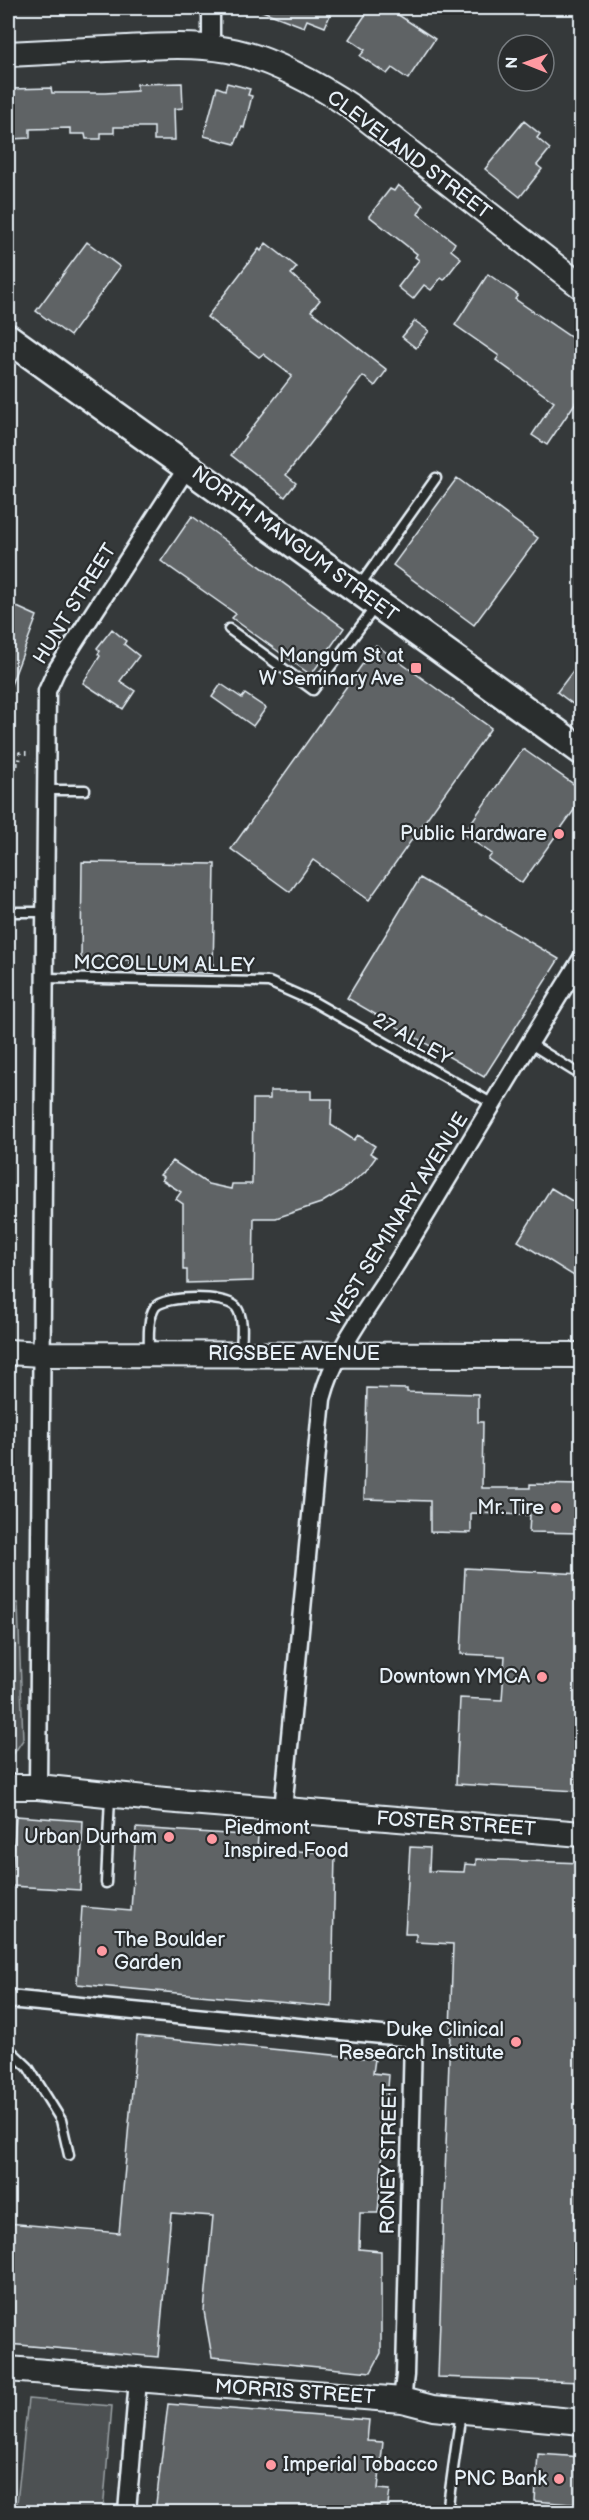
<svg xmlns="http://www.w3.org/2000/svg" width="589" height="2520" viewBox="0 0 589 2520" font-family="'Balsamiq Sans',sans-serif">
<style>
.green{fill:#4d5152;stroke:#9aa1a5;stroke-width:1.5}
.building{fill:#5f6365;stroke:#e8f1f8;stroke-width:1.5}
.lines{fill:none;stroke-linecap:round;stroke-linejoin:round}
.lane-casing{stroke:#e8f1f8;stroke-width:13}
.street-casing{stroke:#e8f1f8;stroke-width:21}
.secondary-casing{stroke:#e8f1f8;stroke-width:28}
.primary-casing{stroke:#e8f1f8;stroke-width:32}
.path{stroke:#e8f1f8;stroke-width:4;stroke-dasharray:1.5 4.5;stroke-linecap:butt}
.lane{stroke:#2a2d2e;stroke-width:8}
.street{stroke:#2a2d2e;stroke-width:16}
.secondary{stroke:#2a2d2e;stroke-width:24}
.primary{stroke:#2a2d2e;stroke-width:27}
.poi-dot{fill:#ff9aa2;stroke:#2a2d2e;stroke-width:2}
.labels{text-anchor:middle;dominant-baseline:central;stroke-width:4.5;stroke-linejoin:round;paint-order:stroke}
.street-label{font-size:20px;fill:#e8f1f8;stroke:#2a2d2e}
.poi-label{font-size:20px;fill:#e8f1f8;stroke:#2a2d2e;text-anchor:end}
</style>
<rect width="100%" height="100%" fill="#35393a"/>
<filter id="ink" filterUnits="userSpaceOnUse"><feTurbulence type="fractalNoise" baseFrequency=".0167" numOctaves="2"/><feDisplacementMap in="SourceGraphic" scale="12" xChannelSelector="R" yChannelSelector="G"/><feConvolveMatrix kernelMatrix="1 2 1 2 8 2 1 2 1" color-interpolation-filters="sRGB"/></filter>
<g filter="url(#ink)">
<path class="green" d="M8,1603h10l5,137 -15,22z
M28,2399l84,7 -9,106h-87z"/>
<path class="building" d="M257,8h76l-8,19 -18,-7 -3,7 -47,-18z
M370,8h18l47,31 -27,40 -16,-11 -5,6 -27,-18 5,-6 -16,-11z
M182,83l1,25 -9,1 1,31h-21v-13h-40v6h-13v6h-15l-1,-5h-15v-6l-40,1v9l-19,1 -1,-50 41,-1 1,5h53l32,-2v-7z
M227,83l23,6 -2,6 4,1 -8,32 -2,-1 -7,17 -31,-8 13,-49 8,3z
M524,121l16,13 -3,4 13,11 -13,16 5,4 -22,28 -35,-28z
M398,185l25,20 -5,9 37,29 -4,7 10,8 -17,22 -3,-2 -10,12 -7,-5 -11,14 -15,-12 21,-27 -4,-3 2,-3 -48,-38 21,-27 4,2z
M87,242l33,25 -50,69 -34,-25z
M266,243l31,24 -6,7 29,26 -9,11 76,59 -12,16 -12,-10 -77,99 10,8 -11,14 -54,-42 61,-79 -29,-22 -4,3 -52,-40 52,-68 2,2z
M488,274l30,21 -3,4 67,46v48l-35,52 -15,-10 22,-33 -58,-42 3,-4 -44,-31z
M415,321l14,10 -13,17 -14,-11z
M457,478l81,60 -64,87 -81,-60z
M192,516l152,112 -33,47 -79,-57 4,-4 -75,-53z
M8,603l29,13 -28,74h-1z
M112,629l14,12 -2,3 15,12 -19,25 15,10 -12,18 -40,-26 17,-27 -2,-2 2,-3 -3,-3z
M376,645l115,83 -122,172 -56,-40 -23,32 -59,-43z
M582,659v52l-25,-19z
M221,684l21,14 3,-4 21,14 -13,18 -41,-29z
M523,749l59,41v9l-60,84 -34,-24 4,-5 -29,-20z
M82,862l133,2 -2,109 -83,-1v-12l-49,-1z
M420,878l139,81 -75,118 -137,-79z
M270,1091h41v8h21l-1,26 23,15 4,-5 17,11 -5,7 6,4 -11,15 -24,19 -20,12 -45,15h-22l-1,63 -66,2v-13h-4v-66l-7,-5 5,-7 -19,-12 2,-3 -4,-2 13,-14 35,23 23,5 1,-5h20l1,-85h17z
M551,1188l31,19v74l-64,-40z
M367,1388l40,1v3l71,2v28h5l-1,66h48v-4l52,1v48l-53,-1 1,-17 -59,-2v20l-41,-1v-31l-66,-2z
M465,1568l117,6v203l-4,-1 -1,15 -121,-7 4,-86 42,2 3,-44 -44,-2z
M16,1816l67,5 -3,69 -69,-4z
M136,1828l122,8 -1,13 78,4 -3,154 -255,-23 5,-77 49,4z
M410,1847l20,1 -1,23 35,1 1,-8 11,1v-6l106,4v519l-144,-5 15,-433 -37,-2v-8h-11z
M137,2036l238,23 -2,14 16,2 -11,138h-18l-1,36 22,2v102l-10,19 -159,-15 -8,-46 9,-95 -42,-3 -13,144 -150,-13v-121l111,10z
M168,2404l201,16 -2,21 16,1 -5,47 12,1 -3,22h-232z
M538,2454l44,3v48l-47,-4z"/>
<g class="lines">
<defs>
<path id="lane" d="M360,585l76,-107
M229,629l84,61 63,-84
M46,790h39
M8,912h37
M45,978l224,4 45,20 179,102
M529,1043l53,33
M149,1353c0,-13 -2,-34 6,-46 10,-12 70,-12 81,0 9,11 5,32 5,46
M106,1883l4,-86
M8,2048l20,19 33,53 8,35
M447,2512l14,-100"/>
<path id="street" d="M211,48v-40
M38,1787l9,-1096 9,-20 132,-205
M283,1810l39,-411c13,-51 49,-94 76,-138 61,-101 122,-203 184,-303
M8,1999l405,39 -8,337 -3,25
M127,2512l11,-132"/>
<path id="secondary" d="M8,54c39,-2 79,-4 119,-6 34,-2 68,-4 101,2 40,7 91,35 125,58l229,179
M8,1352l33,2 541,1
M8,1787h30l127,13 417,34
M8,2369l394,31 31,8 149,14"/>
<path id="primary" d="M8,338l574,413"/>
</defs>
<use href="#lane" class="lane-casing"/>
<use href="#street" class="street-casing"/>
<use href="#secondary" class="secondary-casing"/>
<use href="#primary" class="primary-casing"/>
<path class="path" d="M17,764h2l1,-11h11
M8,1647l7,-1
M8,1814v-3"/>
<use href="#lane" class="lane"/>
<use href="#street" class="street"/>
<use href="#secondary" class="secondary"/>
<use href="#primary" class="primary"/>
</g>
</g>
<g class="poi-dot">
<rect x="410" y="662" width="12" height="12" rx="3"/>
<circle cx="559" cy="834" r="6"/>
<circle cx="556" cy="1508" r="6"/>
<circle cx="542" cy="1677" r="6"/>
<circle cx="169" cy="1837" r="6"/>
<circle cx="212" cy="1839" r="6"/>
<circle cx="102" cy="1951" r="6"/>
<circle cx="516" cy="2042" r="6"/>
<circle cx="271" cy="2465" r="6"/>
<circle cx="559" cy="2479" r="6"/>
</g>
<g class="labels">
<g class="street-label">
<text transform="translate(409 155) rotate(37)">CLEVELAND STREET</text>
<text transform="translate(295 544) rotate(36)">NORTH MANGUM STREET</text>
<text transform="translate(75 604) rotate(-58)">HUNT STREET</text>
<text transform="translate(164 964) rotate(1)">MCCOLLUM ALLEY</text>
<text transform="translate(412 1039) rotate(29)">27 ALLEY</text>
<text transform="translate(398 1219) rotate(-58)">WEST SEMINARY AVENUE</text>
<text x="294" y="1354">RIGSBEE AVENUE</text>
<text transform="translate(456 1824) rotate(4)">FOSTER STREET</text>
<text transform="translate(389 2159) rotate(-89)">RONEY STREET</text>
<text transform="translate(295 2392) rotate(4)">MORRIS STREET</text>
</g>
<g class="poi-label">
<text x="404" y="656">Mangum St at<tspan x="404" dy="23">W Seminary Ave</tspan></text>
<text x="547" y="834">Public Hardware</text>
<text x="544" y="1508">Mr. Tire</text>
<text x="530" y="1677">Downtown YMCA</text>
<text x="224" y="1828" text-anchor="start">Piedmont<tspan x="224" dy="23">Inspired Food</tspan></text>
<text x="157" y="1837">Urban Durham</text>
<text x="114" y="1940" text-anchor="start">The Boulder<tspan x="114" dy="23">Garden</tspan></text>
<text x="504" y="2030">Duke Clinical<tspan x="504" dy="23">Research Institute</tspan></text>
<text x="283" y="2465" text-anchor="start">Imperial Tobacco</text>
<text x="547" y="2479">PNC Bank</text>
</g>
</g>
<rect width="589" height="2520" fill="none" stroke="#2a2d2e" stroke-width="30"/>
<rect x="15" y="15" width="559" height="2490" fill="none" stroke="#e8f1f8" stroke-width="2" filter="url(#ink)"/>
<g transform="translate(526 63) rotate(271)"><circle r="28" fill="#2a2d2e" stroke="#767b7f" stroke-width="1.5"/>
<path d="M0-4.5L10 22L0 15L-10 22Z" fill="#ff9aa2"/>
<text y="-9" font-size="16" font-weight="bold" text-anchor="middle" fill="#e8f1f8">N</text>
</g>
</svg>
